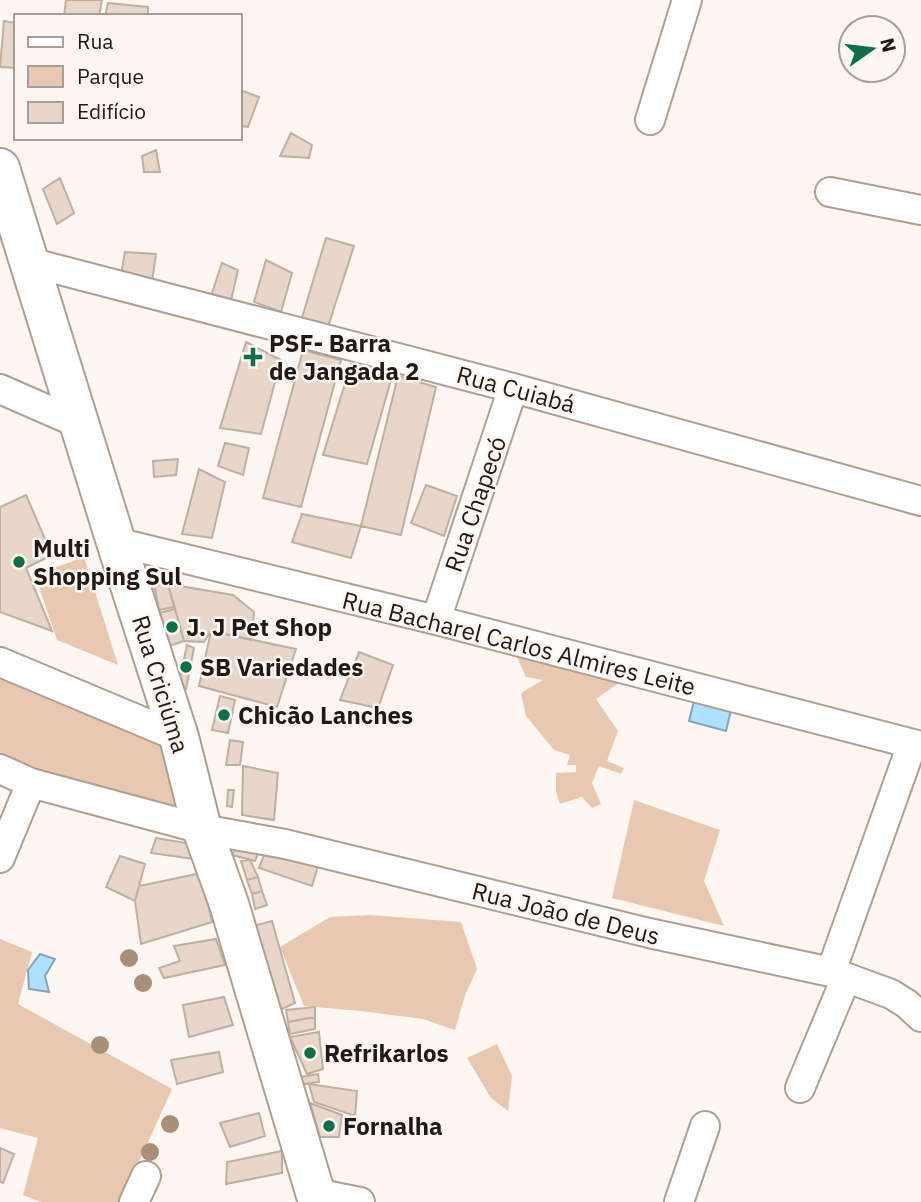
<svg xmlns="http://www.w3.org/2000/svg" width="921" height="1202" viewBox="0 0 921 1202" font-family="'IBM Plex Sans',sans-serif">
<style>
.green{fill:#e8c8b0}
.water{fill:#ade1ff;stroke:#83a5b9;stroke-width:2}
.building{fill:#e7d6c9;stroke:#bfafa3;stroke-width:2}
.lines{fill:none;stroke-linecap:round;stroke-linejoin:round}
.minor-casing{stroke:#af9f93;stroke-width:32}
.secondary-casing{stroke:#af9f93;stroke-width:42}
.minor{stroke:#fff;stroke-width:28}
.secondary{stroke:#fff;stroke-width:38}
.tree{fill:#a88f77}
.poi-dot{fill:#0d7047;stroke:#fdf6f1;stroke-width:2.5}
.labels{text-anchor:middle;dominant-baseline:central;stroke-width:5;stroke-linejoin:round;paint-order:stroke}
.poi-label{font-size:24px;font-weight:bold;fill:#201a15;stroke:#fdf6f1;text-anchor:start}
.street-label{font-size:24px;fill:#201a15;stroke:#fdf6f1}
</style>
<rect width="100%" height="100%" fill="#fdf6f1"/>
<path class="green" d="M84,557l34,108 -61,-25 -22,-65z
M513,648l112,31 -29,20 22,32 -11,30 17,7 -3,6 -22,-8 -7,17 9,21 -9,4 -10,-11 -22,7 -4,-12v-19l20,-1v-7h-9l3,-10 -16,-5 -28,-34 -5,-23 22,-13 -17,-3z
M0,660l160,69 24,82 -135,-32 -49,-20z
M634,800l86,30 -16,51 20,45 -112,-28z
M370,915l91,7 16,47 -12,26 -10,35 -32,-11 -62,-8 -57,-5 -24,-59 50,-30z
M0,939l32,13 -14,52 154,85 -51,113h-80l-18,-7 15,-57 -38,-10z
M497,1044l15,32 -4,35 -17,-13 -24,-40z"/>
<path class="water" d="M695,697l37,9 -6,25 -37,-10z
M40,954l15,5 -10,17 4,16 -20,-3 -1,-19z"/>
<path class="building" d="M66,0h36l-3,16h-35z
M108,3l40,4v9h-43z
M4,21l12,2v45l-16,-1z
M240,90l19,7 -11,30 -8,-1z
M291,133l21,12 -3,13 -29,-2z
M156,150l4,22h-16l-2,-16z
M60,178l14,35 -17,11 -14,-35z
M326,238l28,8 -28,87 -26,-9z
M125,252l31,2 -4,28 -32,-2z
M266,260l26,13 -11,39 -27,-10z
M222,263l16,7 -8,35 -20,-6z
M246,342l35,18 -20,74 -41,-6z
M303,350l38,10 -40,147 -38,-9z
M351,364l42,9 -26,91 -44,-9z
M398,376l38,11 -35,148 -40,-9z
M225,443l24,5 -6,27 -25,-9z
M178,459l-2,16 -22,2 -1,-16z
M199,469l26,13 -13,56 -30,-4z
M426,485l31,11 -13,40 -33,-13z
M26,495l26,60 -26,13 26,63 -52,-19v-105z
M302,514l59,12 -10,32 -59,-16z
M168,584l65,11 21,17 -3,28 -40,-9 -7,11 -20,-1z
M168,584l6,23 -15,3 -5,-25z
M175,609l9,32 -15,5 -10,-33z
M211,631l85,18 -19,58 -78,-21z
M187,645l7,3 -8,41 -8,-2z
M359,652l34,13 -15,43 -38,-8z
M220,696l15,4 -7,33 -16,-3z
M230,740l13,2 -3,23h-14z
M243,766l35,7 -4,47 -32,-5z
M228,790h6l-2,17 -5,-1z
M240,837l22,6 -7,18 -23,-6z
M156,838l36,6 2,15 -43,-6z
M268,845l51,18 -7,23 -53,-18z
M120,856l25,8 -10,37 -29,-14z
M250,860l8,17 -11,3 -6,-19z
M201,873l11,49 -71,22 -6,-43 4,-15z
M258,877l4,14 -10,3 -5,-14z
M262,891l5,14 -12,4 -3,-15z
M272,921l23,82 -17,8 -25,-85z
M216,939l9,26 -61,13 -5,-10 21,-7 -6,-15z
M224,997l9,28 -44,12 -6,-32z
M315,1007v10l-27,5 -2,-12z
M315,1017v12l-25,5 -2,-12z
M319,1032l4,37 -16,5 -17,-37z
M219,1052l4,20 -46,12 -6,-24z
M318,1074l1,8 -16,2 -2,-7z
M309,1084l48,7 -2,25 -41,-14z
M310,1103l32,12 -3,22h-19z
M259,1113l6,23 -35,11 -10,-24z
M0,1148l14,6 -11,29 -3,-1z
M282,1151v22l-56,11 1,-22z"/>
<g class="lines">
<defs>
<path id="minor" d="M650,120l37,-120
M830,192l91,18
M29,262l484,126 408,113
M0,389l80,35
M116,542l320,78 485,126
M436,620l77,-232
M0,662l179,75
M0,769l31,14 171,46 83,15 364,89 182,39 60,22 16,10 14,13
M0,858l31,-75
M831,972l81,-228
M800,1088l46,-110
M315,1193l45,9
M134,1202l12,-26
M679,1202l26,-76"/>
<path id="secondary" d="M0,168l116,374 63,195 23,92 27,75 89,298"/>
</defs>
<use href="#minor" class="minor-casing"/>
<use href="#secondary" class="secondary-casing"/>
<use href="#minor" class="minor"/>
<use href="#secondary" class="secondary"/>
</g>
<g class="tree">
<circle cx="129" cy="958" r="9"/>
<circle cx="143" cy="983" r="9"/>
<circle cx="100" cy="1045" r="9"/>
<circle cx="170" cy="1124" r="9"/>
<circle cx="150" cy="1152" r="9"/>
</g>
<g class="poi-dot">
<path d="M249.5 346.5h7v7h7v7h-7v7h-7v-7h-7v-7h7z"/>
<circle cx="19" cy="562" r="7"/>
<circle cx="172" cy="627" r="7"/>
<circle cx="186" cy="667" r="7"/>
<circle cx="224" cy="715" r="7"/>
<circle cx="310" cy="1053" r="7"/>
<circle cx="329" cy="1126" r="7"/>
</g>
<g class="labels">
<g class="poi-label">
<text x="269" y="343">PSF- Barra<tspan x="269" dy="28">de Jangada 2</tspan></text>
<text x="33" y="548">Multi<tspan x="33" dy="28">Shopping Sul</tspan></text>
<text x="186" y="627">J. J Pet Shop</text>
<text x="200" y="667">SB Variedades</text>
<text x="238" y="715">Chicão Lanches</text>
<text x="324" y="1053">Refrikarlos</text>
<text x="343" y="1126">Fornalha</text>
</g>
<g class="street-label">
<text transform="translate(516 389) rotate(15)">Rua Cuiabá</text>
<text transform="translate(475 504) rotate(-71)">Rua Chapecó</text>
<text transform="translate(519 643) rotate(14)">Rua Bacharel Carlos Almires Leite</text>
<text transform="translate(161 684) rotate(73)">Rua Criciúma</text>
<text transform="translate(566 913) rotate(14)">Rua João de Deus</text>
</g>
</g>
<rect x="14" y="14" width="228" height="126" fill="#fdf6f1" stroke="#a59e99" stroke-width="2"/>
<rect x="28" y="37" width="35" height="10" fill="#ffffff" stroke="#a59e99" stroke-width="2"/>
<text x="77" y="49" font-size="21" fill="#201a15">Rua</text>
<rect x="28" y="66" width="35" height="21" fill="#e8c8b0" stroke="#a59e99" stroke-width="2"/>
<text x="77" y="84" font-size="21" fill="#201a15">Parque</text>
<rect x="28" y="102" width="35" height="21" fill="#e7d6c9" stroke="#a59e99" stroke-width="2"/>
<text x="77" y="119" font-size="21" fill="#201a15">Edifício</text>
<g transform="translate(872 49) rotate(76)"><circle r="33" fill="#fdf6f1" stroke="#a59e99" stroke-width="2"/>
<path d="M0-5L12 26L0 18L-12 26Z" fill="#0d7047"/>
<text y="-10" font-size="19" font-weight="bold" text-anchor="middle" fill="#201a15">N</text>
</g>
</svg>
